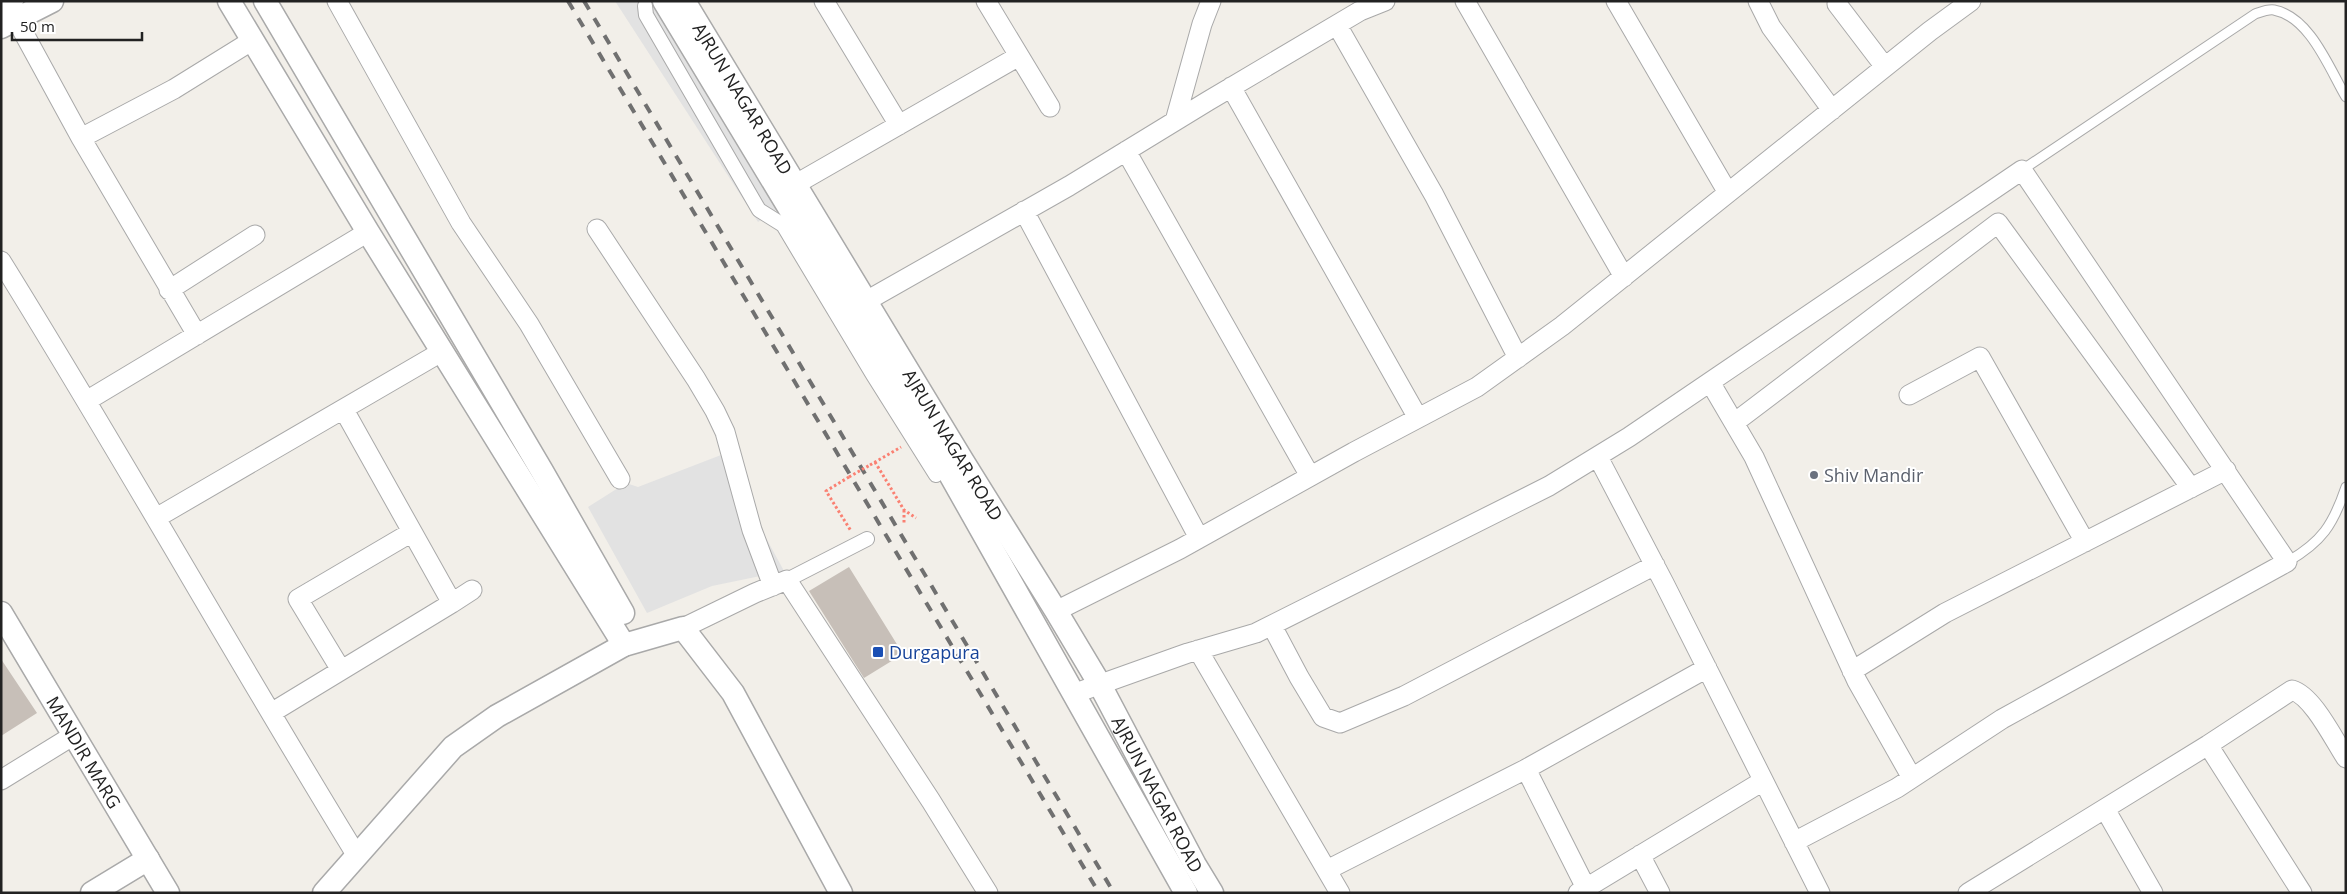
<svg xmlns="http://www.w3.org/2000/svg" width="2347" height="894" viewBox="0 0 2347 894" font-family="'Open Sans',sans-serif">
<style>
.parking{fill:#e2e2e2}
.building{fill:#c7bfb8}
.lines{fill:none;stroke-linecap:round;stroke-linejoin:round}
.service-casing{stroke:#a9a9a9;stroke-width:11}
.pedestrian-casing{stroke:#a9a9a9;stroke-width:16}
.minor-casing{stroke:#a9a9a9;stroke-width:21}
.tertiary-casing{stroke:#a9a9a9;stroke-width:25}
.path{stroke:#fa8072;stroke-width:3;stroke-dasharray:2.5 2.5;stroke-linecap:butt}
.service{stroke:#fff;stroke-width:9}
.pedestrian{stroke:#fff;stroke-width:14}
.minor{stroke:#fff;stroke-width:19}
.tertiary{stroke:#fff;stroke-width:22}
.rail{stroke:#707070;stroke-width:4;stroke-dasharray:10 10;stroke-linecap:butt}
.path-bridge{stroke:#fa8072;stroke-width:3;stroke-dasharray:2.5 2.5;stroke-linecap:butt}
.worship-dot{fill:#6b7280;stroke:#fff;stroke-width:2}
.transit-dot{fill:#1a4fb4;stroke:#fff;stroke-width:2}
.labels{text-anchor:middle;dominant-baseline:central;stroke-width:4;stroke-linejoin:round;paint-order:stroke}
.street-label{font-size:18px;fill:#222;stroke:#fff}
.worship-label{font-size:18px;fill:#5b616d;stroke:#fff;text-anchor:start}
.transit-label{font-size:18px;fill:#164399;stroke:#fff;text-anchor:start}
</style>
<rect width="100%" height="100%" fill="#f2efe9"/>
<path class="parking" d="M615,1h41l126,205 -24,16z
M721,455l63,116 -72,15 -65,27 -59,-106 38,-24 12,4z"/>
<path class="building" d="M849,567l54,87 -39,24 -55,-87z
M1,659l36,54 -36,23z"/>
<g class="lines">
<defs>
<path id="service" d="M2022,170l233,-156c6,-2 13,-5 19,-4 36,7 55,58 72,87
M2287,562c35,-20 46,-37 59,-75"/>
<path id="pedestrian" d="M645,6l1,9 113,195 24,15 90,150 63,100
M787,580l80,-41"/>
<path id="minor" d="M337,1l124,222 68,101 91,155
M824,1l75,124
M986,1l64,106
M1465,1l159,276
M1616,1l112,192
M1758,1l13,26 61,83
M1837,4l48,63
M16,19l65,119 116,197
M1337,25l97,170 84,163
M1231,87l187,331
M1175,121l27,-97 9,-23
M81,138l93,-49 79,-49
M1126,151l184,325
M796,184l223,-128
M1024,211l175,327
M597,229l99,150 19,32 10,21 27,98 21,56
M1,261c122,196 235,398 356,595
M169,290l86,-55
M854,308l215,-122 139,-85 152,-90 25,-10
M1710,382l44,75 103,224 55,97
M1909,395l71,-38 105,185
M88,400l280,-168
M1734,423l264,-200 193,265
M1598,457l66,126 156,310
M156,518l287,-167
M452,603l20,-13
M1056,611l124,-62 174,-97 123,-65 85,-61 368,-295 41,-30
M1272,626l27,51 24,40 17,6 64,-27 251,-131
M683,628l72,-35 32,-13 144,221 57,92
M1198,650l142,243
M341,670l-43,-71 114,-67
M1852,671l93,-58 281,-143
M1073,694l115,-41 68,-20 293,-147 80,-49 393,-267 265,392 -285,157 -105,69 -103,54
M271,713l181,-110 -108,-193
M2208,745l94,148
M1526,769l60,119
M1,780l73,-45
M2105,809l48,84
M1640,855l20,38
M1327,870l199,-101 181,-101
M1578,893l185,-112
M1968,893l240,-148 84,-55c21,6 42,50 54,68"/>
<g id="tertiary">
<path d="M229,1l139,231 256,413"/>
<path d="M265,1l277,470 81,142"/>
<path d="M664,1l283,468 239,424"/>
<path id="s1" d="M684,1l278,459 94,151 43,72 96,182 17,28"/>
<path d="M1,6l11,-5"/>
<path d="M1,27l51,-26"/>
<path id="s2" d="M1,613l167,280"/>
<path d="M92,893l56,-34"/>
<path d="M324,893l129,-146 44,-31 127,-71 59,-17 50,65 108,200"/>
</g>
</defs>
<use href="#service" class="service-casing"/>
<use href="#pedestrian" class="pedestrian-casing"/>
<use href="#minor" class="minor-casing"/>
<use href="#tertiary" class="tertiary-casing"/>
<path class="path" d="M875,462l29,48 12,8
M870,465l31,-18
M849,477l-23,14 25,40
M904,510v14"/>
<use href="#service" class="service"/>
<use href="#pedestrian" class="pedestrian"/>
<use href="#minor" class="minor"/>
<use href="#tertiary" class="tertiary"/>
<path class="rail" d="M568,1l531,892
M584,1l530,892"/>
<path class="path-bridge" d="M849,477l21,-12"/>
</g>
<circle class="worship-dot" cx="1814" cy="475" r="5"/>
<rect class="transit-dot" x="872" y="646" width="12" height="12" rx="2.5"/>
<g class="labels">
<g class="street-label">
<text stroke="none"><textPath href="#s1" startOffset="114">AJRUN NAGAR ROAD</textPath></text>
<text stroke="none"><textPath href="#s1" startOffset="519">AJRUN NAGAR ROAD</textPath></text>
<text stroke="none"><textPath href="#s2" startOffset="162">MANDIR MARG</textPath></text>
<text stroke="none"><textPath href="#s1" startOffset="924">AJRUN NAGAR ROAD</textPath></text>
</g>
<g class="worship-label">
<text x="1824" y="475">Shiv Mandir</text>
</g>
<g class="transit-label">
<text x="889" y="652">Durgapura</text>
</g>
</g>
<rect width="2347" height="894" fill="none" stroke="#222222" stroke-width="5"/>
<path d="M12 32v8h130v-8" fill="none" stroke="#222222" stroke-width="2.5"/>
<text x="20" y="32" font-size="15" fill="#222222" stroke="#ffffff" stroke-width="4" paint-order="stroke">50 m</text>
</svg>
